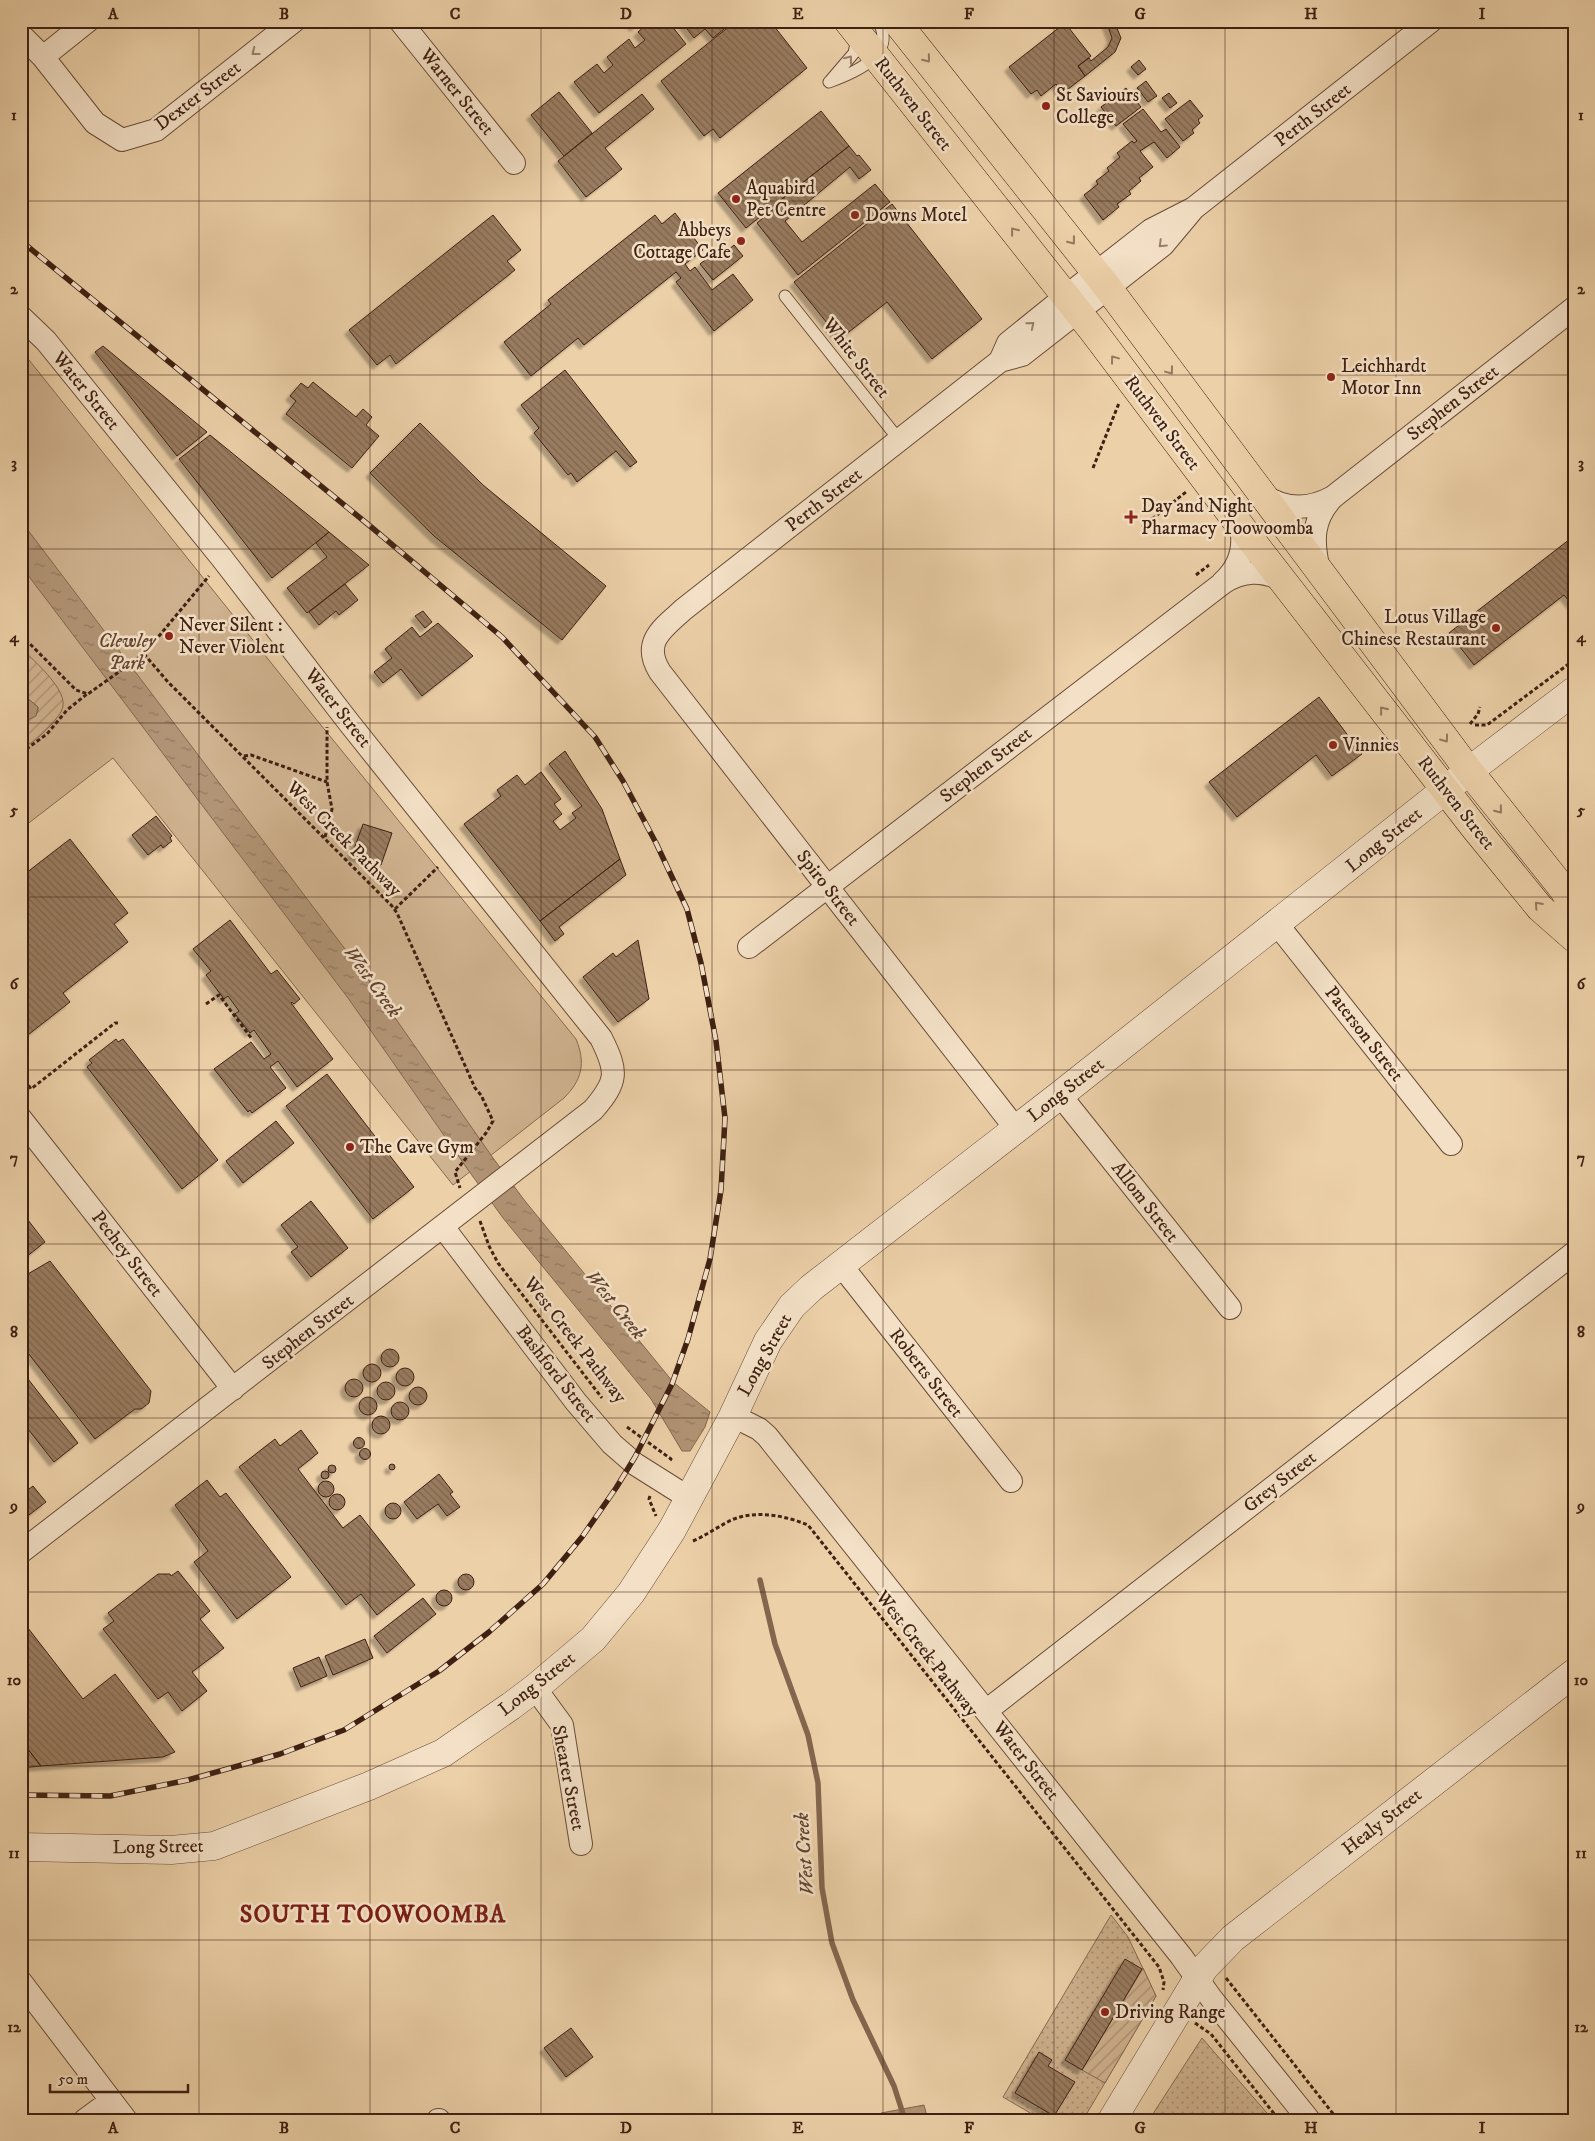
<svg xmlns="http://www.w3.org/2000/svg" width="1595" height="2141" viewBox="0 0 1595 2141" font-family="'IM FELL DW Pica',serif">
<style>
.grass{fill:url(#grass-dots);stroke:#876a51}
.park{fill:#cfb28f;stroke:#876a51}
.garden{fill:url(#garden-furrows);stroke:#876a51}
.water{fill:url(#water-ripples);stroke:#83664e}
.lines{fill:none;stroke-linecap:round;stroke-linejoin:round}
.stream{stroke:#83664e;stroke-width:5.5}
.building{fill:url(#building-back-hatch);stroke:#3f2113;filter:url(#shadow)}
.service-casing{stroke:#6a4d38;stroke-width:13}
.minor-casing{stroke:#6a4d38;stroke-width:24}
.tertiary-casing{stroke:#6a4d38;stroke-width:29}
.trunk-casing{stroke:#3f2113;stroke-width:29}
.path{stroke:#3f2113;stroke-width:3;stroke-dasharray:4 2.5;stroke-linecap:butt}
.service{stroke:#f3e0c6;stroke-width:11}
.minor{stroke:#f3e0c6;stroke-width:22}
.tertiary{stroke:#f3e0c6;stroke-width:28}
.trunk{stroke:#ecd0a8;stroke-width:28}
.rail-casing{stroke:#3f2113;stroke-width:5.5}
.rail{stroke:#f3e0c6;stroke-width:4;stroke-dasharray:11;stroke-linecap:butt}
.oneway{stroke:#99806c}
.oneway2{stroke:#96785e}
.grid{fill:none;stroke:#3f2113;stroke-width:1;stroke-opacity:0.55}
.poi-dot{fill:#8f2418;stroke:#f3e0c6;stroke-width:2}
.labels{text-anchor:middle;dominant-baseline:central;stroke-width:5;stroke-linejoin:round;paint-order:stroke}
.street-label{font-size:19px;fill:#3f2113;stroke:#f3e0c6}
.poi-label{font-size:19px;fill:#3f2113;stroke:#f3e0c6;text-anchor:start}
.park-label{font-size:19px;font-style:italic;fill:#634532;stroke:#f3e0c6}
.water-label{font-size:20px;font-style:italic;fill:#614430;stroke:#f3e0c6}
.district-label{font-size:24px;font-weight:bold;letter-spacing:1px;fill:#7a1f14;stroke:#f3e0c6}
.neatline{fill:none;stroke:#3f2113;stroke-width:2}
.grid-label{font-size:16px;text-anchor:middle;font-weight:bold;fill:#3f2113}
</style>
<defs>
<pattern id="grass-dots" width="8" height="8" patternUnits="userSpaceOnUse" patternTransform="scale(1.25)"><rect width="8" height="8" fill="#cfb28f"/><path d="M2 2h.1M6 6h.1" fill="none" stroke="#a99074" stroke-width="1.8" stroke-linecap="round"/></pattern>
<pattern id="garden-furrows" width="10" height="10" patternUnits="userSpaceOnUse" patternTransform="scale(1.25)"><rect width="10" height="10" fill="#cfb28f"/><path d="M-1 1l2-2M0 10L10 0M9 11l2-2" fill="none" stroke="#a99074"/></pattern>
<pattern id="water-ripples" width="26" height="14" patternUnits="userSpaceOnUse" patternTransform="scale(1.25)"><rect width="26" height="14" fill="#b19475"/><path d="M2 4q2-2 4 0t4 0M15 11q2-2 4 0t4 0" fill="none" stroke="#91785f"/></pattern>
<pattern id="building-back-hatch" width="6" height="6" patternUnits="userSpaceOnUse" patternTransform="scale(1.25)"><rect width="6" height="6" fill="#997c60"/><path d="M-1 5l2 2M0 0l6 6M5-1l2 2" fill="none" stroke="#7e654e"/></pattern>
<filter id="shadow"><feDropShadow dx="-4.5" dy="4.5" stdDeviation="1" flood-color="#0004"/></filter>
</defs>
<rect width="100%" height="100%" fill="#ecd0a8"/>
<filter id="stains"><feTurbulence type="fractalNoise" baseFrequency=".004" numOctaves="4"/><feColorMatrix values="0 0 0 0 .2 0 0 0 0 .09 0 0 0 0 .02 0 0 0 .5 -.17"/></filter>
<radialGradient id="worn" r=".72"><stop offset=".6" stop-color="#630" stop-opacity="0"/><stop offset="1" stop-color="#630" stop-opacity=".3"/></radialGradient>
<path class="grass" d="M1111,1915l17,22 28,59 -73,124h-41l-39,-23z
M1202,2038l71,82h-124z"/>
<path class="park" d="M21,350l295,369 260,320c10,24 6,41 -12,59l-111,87 -340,-427 -92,71z"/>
<path class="garden" d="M21,648c12,12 45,40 42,58 -1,7 -8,14 -12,19 -8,8 -14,15 -24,20l-6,-2v-25l5,1 12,-7v-5l-17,-14z
M1143,1968l13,28 -51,87 -23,-13z"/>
<path class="water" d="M21,521l349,461 123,176 32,43 148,181 37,30 -5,15 -15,24h-8l-31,-52 -148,-181 -32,-44 -123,-176 -327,-432z
M21,693l17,14 -2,9 -6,3 -9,-1z
M924,2105l4,15h-45l-2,-7z"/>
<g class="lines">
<path class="stream" d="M760,1580l15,64 33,91 10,48 4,105 10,55 21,57 41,86 11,34"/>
</g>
<path class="building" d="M630,21h12l-8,6z
M651,21h17l18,23 -87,69 -25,-31 23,-18 7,9 9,-8 -6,-8 22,-18 6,9 10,-8 -7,-8z
M681,21h47l2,3 -17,14 -8,-9 -11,9z
M736,21h34l37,47 -87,70 -7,-9 -9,7 -43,-55z
M1106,21h8l7,17 -6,14 -30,24 -7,-10 11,-8 2,3 17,-14 4,-9z
M1065,23l26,33 -13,10 7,10 -22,17 -7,-9 -15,12 -4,-6 -6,4 -22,-27z
M1139,60l7,9 -8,6 -7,-8z
M1146,81l11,15 -9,6 -11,-14z
M1126,88l15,19 -25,19 -15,-19z
M559,92l33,41 -28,23 -33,-41z
M1169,93l8,10 -7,5 -8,-10z
M642,94l12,15 -49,39 17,21 -36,28 -28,-36z
M1190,100l13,16 -5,4 2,3 -8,7 2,3 -11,8 -18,-22z
M1143,109l18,23 5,-3 14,18 -13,11 -13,-16 -14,9 13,16 -14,11 2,3 -12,10 2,3 -14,10 2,3 -16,13 -19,-25 14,-11 -2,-3 13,-10 -2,-3 13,-11 -3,-4 15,-12 2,2 3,-2 -14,-17z
M821,111l28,35 -103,82 -28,-35z
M849,146l8,10 2,-1 12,15 -12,9 -9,-12 -65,54 17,21 73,-58 15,18 -92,73 -41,-52 18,-15 -2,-2z
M892,204l90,115 -50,40 -45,-57 -47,37 -46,-57z
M675,213l28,37 -18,14 5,7 5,-4 17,23 21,-16 20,26 -39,31 -38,-49 5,-4 -5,-6 -92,73 -6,-7 -47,38 -27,-34 47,-38 -3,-4 107,-85 7,9z
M493,215l28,35 -14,11 8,9 -119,94 -6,-9 -13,10 -28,-35z
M724,245l4,5 6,-5 9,11 -30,24 -13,-16z
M103,346l104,86 -30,24 -82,-104z
M565,370l72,92 -7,5 -14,-16 -39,31 -6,-9 -3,2 -34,-42 5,-5 -18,-23z
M313,382l43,35 7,-8 9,8 -6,8 13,11 -27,32 -66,-54 10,-13 -6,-5 11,-13 7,5z
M420,423l63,62 123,101 -44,54 -128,-104 -64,-63z
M210,435l119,97 -57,46 -93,-119z
M329,532l40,33 -62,48 -20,-25 40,-31 -11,-14z
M1570,539l4,5v63l-10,-12 -90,70 -25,-32z
M345,584l13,16 -19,15 -3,-4 -17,14 -10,-13z
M423,611l9,11 -7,6 -10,-12z
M438,623l35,33 -51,40 -21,-27 -18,14 -9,-11 18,-14 -7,-9 27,-22 8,10z
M1319,697l43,57 -30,22 -16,-21 -79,62 -28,-35z
M565,751l37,58 18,50 -80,62 -76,-97 37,-28 -4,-6 20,-15 8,10 16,-13 20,27 -7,5 8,10 -9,7 7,9 16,-12 -4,-5 10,-7 -33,-42z
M156,816l16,20 -2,2 2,3 -9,7 -2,-3 -13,10 -16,-20z
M363,824l29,9 -11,32 -29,-10z
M70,839l58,74 -14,11 14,18 -65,51 7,9 -46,36 -3,-4v-157z
M620,859l6,16 -67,52 5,7 -9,7 -15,-20z
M230,920l41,54 6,-4 23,29 -6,5 -2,-2 -1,1 42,56 -36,28 -19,-26 -8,6 16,21 -34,25 -2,-3 -2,2 -34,-43 37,-27 13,17 7,-5 -17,-24 -4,3 -15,-19 4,-3 -11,-15 -4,3 -18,-24 5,-4 -18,-22z
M638,940l11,59 -31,23 -35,-45 30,-24 3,4z
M116,1039l2,3 5,-3 95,121 -36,29 -95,-122 5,-4 -3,-3z
M327,1074l87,113 -41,32 -87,-113z
M276,1121l18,22 -51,40 -17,-22z
M311,1201l37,47 -37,29 -20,-25 7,-5 -17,-22z
M21,1211l24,31 -24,19z
M50,1261l101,130 -2,12 -8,6h-6l-40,30 -74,-95v-66z
M381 1358a9 9 0 1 1 18 0a9 9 0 1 1-18 0Z
M363 1373a9 9 0 1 1 18 0a9 9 0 1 1-18 0Z
M396 1377a9 9 0 1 1 18 0a9 9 0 1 1-18 0Z
M21,1370l57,73 -24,19 -33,-42z
M345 1388a9 9 0 1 1 18 0a9 9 0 1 1-18 0Z
M377 1391a9 9 0 1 1 18 0a9 9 0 1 1-18 0Z
M409 1396a9 9 0 1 1 18 0a9 9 0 1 1-18 0Z
M359 1406a9 9 0 1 1 18 0a9 9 0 1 1-18 0Z
M391 1411a9 9 0 1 1 18 0a9 9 0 1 1-18 0Z
M372 1425a9 9 0 1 1 18 0a9 9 0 1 1-18 0Z
M301,1430l17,23 -20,16 45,59 17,-13 55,70 -38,30 -16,-21 -15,11 -107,-138 36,-28 5,7z
M353.5 1443a5.5 5.5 0 1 1 11 0a5.5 5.5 0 1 1-11 0Z
M359.5 1454a5.5 5.5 0 1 1 11 0a5.5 5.5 0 1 1-11 0Z
M389 1467a3 3 0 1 1 6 0a3 3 0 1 1-6 0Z
M328 1469a4 4 0 1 1 8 0a4 4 0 1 1-8 0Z
M321 1475a4 4 0 1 1 8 0a4 4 0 1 1-8 0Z
M439,1474l14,18 -3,2 10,13 -13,9 -9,-12 -21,15 -13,-17z
M207,1480l13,17 6,-4 65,84 -54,42 -43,-57 14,-11 -33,-46z
M318 1489a8 8 0 1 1 16 0a8 8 0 1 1-16 0Z
M33,1486l13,16 -25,19v-26z
M329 1502a8 8 0 1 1 16 0a8 8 0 1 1-16 0Z
M385 1511a8 8 0 1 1 16 0a8 8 0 1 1-16 0Z
M178,1571l32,40 -10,8 24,29 -32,24 15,19 -25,20 -14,-19 -10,7 -55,-70 11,-8 -6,-8 50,-39h12l1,2z
M458 1582a8 8 0 1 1 16 0a8 8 0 1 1-16 0Z
M436 1598a8 8 0 1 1 16 0a8 8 0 1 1-16 0Z
M423,1598l13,16 -49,39 -13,-17z
M21,1619l62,80 32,-25 60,78 -12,5 -122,9 -20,-26z
M365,1639l8,19 -40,17 -8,-19z
M319,1657l8,19 -26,11 -8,-19z
M21,1740l20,26 -20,2z
M1125,1959l17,10 -60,101 -17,-10z
M571,2028l22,29 -27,20 -22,-29z
M1039,2052l13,8 -4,6 27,16 -21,34 -39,-23z"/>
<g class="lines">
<defs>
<path id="service" d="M830,81l24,-28 3,-15
M829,82c25,-9 69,-27 49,-61
M785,296l115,145"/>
<path id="minor" d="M400,21l114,142
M21,35l22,22 52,66 27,17 34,-10 138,-109
M43,57l45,-36
M21,317l25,24 175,216 129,167 251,314c17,34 17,43 -8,72l-572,442
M1000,361l8,-18 57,-46 86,-67 43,-22 237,-187
M1262,494c23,17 47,16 71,3
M1319,570c-7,-29 -7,-51 14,-73l241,-189
M1223,582c17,-15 22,-34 18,-55
M1277,924l174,220
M749,947l474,-364c20,-13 39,-13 60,-3
M1060,1095l170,213
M21,1119l212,270
M1016,1129l-356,-457c-19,-30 3,-44 24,-63l316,-248 22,-6 141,-110 31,-37
M443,1227l133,175 36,42 23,20 54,34
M841,1265l170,216
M733,1416l26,13 8,7 414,520 30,42 98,122
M535,1688l27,37 19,119
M986,1711l588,-458
M21,1982l105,138
M85,2120l26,-19
M438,2120h1"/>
<path id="tertiary" d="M21,1847l150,3 43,-4 155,-60 74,-33 68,-47 24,-18 58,-49 38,-46 41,-63 61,-114 35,-75 24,-35 19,-18 249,-193 409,-324 105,-80
M1112,2120l92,-152 29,-30 341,-265"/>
<path id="trunk" d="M848,21l246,311 147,195 233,300 66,81 34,30
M896,21l212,267 361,483 94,118 11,18"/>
</defs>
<use href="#service" class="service-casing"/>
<use href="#minor" class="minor-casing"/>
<use href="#tertiary" class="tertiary-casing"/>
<use href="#trunk" class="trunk-casing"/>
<path class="path" d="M1093,468l26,-65
M1142,527l44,-35
M1196,575l13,-10
M21,635l55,55 12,4 56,-40 65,-78
M144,654l24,28 224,224 5,7 78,175 6,7 12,26 -7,12 -31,39 5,16
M1470,724l8,-10 2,-7
M1475,725h12l87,-65
M21,747l4,3
M21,753l26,-19 20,-24 20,-16
M244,756l7,-1 76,27
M325,837l7,-28 -5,-27v-55
M395,909l43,-42
M206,1004l13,-9 33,44
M25,1080l6,9 84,-66h3
M480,1221l9,25 9,17 104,135
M627,1427l44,32 -2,3
M650,1496l-1,3 7,17
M693,1541c14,-6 27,-16 41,-22 24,-9 52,-3 74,6l351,442 5,15 -1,8
M1226,1978l112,142
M1195,2023l16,11 68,86"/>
<use href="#service" class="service"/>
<use href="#minor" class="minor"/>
<use href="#tertiary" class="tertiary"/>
<use href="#trunk" class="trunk"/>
<defs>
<path id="rail" d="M21,241l349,285 132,111 93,100 28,44 33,62 31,66 14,54 15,78 9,77 -4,72 -11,69 -22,80 -16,45 -37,73 -19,31 -34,49 -39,47 -54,48 -50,39 -95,59 -64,24 -92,26 -78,16 -89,-1"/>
</defs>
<use href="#rail" class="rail-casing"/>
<use href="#rail" class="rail"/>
</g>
<defs><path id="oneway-chevron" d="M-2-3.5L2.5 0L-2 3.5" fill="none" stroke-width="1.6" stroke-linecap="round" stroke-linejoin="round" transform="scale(1.25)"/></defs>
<g class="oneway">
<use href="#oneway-chevron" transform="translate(255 52) rotate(142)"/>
<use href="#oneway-chevron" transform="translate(849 59) rotate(-52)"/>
<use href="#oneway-chevron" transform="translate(1162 244) rotate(136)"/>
<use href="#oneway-chevron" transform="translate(1031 325) rotate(-39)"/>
</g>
<g class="oneway2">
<use href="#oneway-chevron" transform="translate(927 59) rotate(51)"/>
<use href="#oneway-chevron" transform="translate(1014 231) rotate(-128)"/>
<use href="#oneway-chevron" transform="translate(1072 241) rotate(52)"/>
<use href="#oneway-chevron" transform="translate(1114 359) rotate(-127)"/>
<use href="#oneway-chevron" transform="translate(1170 371) rotate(53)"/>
<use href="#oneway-chevron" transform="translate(1383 710) rotate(-128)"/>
<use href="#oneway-chevron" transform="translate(1445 739) rotate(54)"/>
<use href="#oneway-chevron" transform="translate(1499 810) rotate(51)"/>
<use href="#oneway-chevron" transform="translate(1538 905) rotate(-132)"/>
</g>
<path class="grid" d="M199,21v2099M370,21v2099M541,21v2099M712,21v2099M883,21v2099M1054,21v2099M1225,21v2099M1396,21v2099M21,201h1553M21,375h1553M21,549h1553M21,723h1553M21,897h1553M21,1070h1553M21,1244h1553M21,1418h1553M21,1592h1553M21,1766h1553M21,1940h1553"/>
<g class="poi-dot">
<circle cx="1046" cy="106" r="5"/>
<circle cx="736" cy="199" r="5"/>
<circle cx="855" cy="215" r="5"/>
<circle cx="741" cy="241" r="5"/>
<circle cx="1331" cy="377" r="5"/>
<path d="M1128.5 509.5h5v5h5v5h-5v5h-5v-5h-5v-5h5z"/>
<circle cx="1496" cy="628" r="5"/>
<circle cx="169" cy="636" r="5"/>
<circle cx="1333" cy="745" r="5"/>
<circle cx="350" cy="1147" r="5"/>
<circle cx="1105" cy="2012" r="5"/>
</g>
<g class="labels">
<g class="street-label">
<text transform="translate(457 92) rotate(51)">Warner Street</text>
<text transform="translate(198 96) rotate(-37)">Dexter Street</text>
<text transform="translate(913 104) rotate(52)">Ruthven Street</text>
<text transform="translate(1313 115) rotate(-38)">Perth Street</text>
<text transform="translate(856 358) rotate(52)">White Street</text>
<text transform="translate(86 391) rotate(51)">Water Street</text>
<text transform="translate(1453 403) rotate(-38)">Stephen Street</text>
<text transform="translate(1162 423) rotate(53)">Ruthven Street</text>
<text transform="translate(824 500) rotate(-38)">Perth Street</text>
<text transform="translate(338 708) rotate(52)">Water Street</text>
<text transform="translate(986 765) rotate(-38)">Stephen Street</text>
<text transform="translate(1456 803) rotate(52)">Ruthven Street</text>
<text transform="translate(344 839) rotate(45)">West Creek Pathway</text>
<text transform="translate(1384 840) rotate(-39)">Long Street</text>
<text transform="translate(828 888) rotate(52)">Spiro Street</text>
<text transform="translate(1364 1034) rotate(52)">Paterson Street</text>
<text transform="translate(1066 1090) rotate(-38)">Long Street</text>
<text transform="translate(1145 1202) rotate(52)">Allom Street</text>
<text transform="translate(127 1254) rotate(52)">Pechey Street</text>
<text transform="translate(308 1332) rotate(-38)">Stephen Street</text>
<text transform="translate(575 1340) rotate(52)">West Creek Pathway</text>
<text transform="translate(765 1355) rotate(-61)">Long Street</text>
<text transform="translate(926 1373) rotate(52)">Roberts Street</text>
<text transform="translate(556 1374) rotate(52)">Bashford Street</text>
<text transform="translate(1280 1482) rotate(-38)">Grey Street</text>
<text transform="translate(927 1654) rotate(52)">West Creek Pathway</text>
<text transform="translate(537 1684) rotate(-38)">Long Street</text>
<text transform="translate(1026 1761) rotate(52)">Water Street</text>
<text transform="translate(568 1778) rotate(79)">Shearer Street</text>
<text transform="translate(1382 1822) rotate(-38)">Healy Street</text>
<text transform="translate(158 1847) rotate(-1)">Long Street</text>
</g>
<g class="poi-label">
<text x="1056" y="95">St Saviours<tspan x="1056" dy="22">College</tspan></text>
<text x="746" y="188">Aquabird<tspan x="746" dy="22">Pet Centre</tspan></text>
<text x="865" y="215">Downs Motel</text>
<text x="731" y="230" text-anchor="end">Abbeys<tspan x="731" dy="22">Cottage Cafe</tspan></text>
<text x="1341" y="366">Leichhardt<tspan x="1341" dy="22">Motor Inn</tspan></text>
<text x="1141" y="506">Day and Night<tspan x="1141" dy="22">Pharmacy Toowoomba</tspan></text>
<text x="1486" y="617" text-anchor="end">Lotus Village<tspan x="1486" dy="22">Chinese Restaurant</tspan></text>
<text x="179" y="625">Never Silent :<tspan x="179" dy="22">Never Violent</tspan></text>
<text x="1343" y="745">Vinnies</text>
<text x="360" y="1147">The Cave Gym</text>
<text x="1115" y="2012">Driving Range</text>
</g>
<g class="park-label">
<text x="127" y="641">Clewley<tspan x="127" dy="22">Park</tspan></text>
</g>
<g class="water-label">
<text transform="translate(372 982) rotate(54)">West Creek</text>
<text transform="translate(615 1305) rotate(51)">West Creek</text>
<text transform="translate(805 1854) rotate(-94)">West Creek</text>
</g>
<g class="district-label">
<text x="373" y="1915">SOUTH TOOWOOMBA</text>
</g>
</g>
<rect width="1595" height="2141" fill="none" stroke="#ecd0a8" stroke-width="55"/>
<path d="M50 2084v8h138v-8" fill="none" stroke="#3f2113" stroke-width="2.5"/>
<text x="58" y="2084" font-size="15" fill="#3f2113" stroke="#f3e0c6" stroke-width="4" paint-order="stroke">50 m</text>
<rect x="28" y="28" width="1540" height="2086" class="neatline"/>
<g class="grid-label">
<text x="113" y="19">A</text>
<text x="284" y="19">B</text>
<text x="455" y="19">C</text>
<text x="626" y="19">D</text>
<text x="798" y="19">E</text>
<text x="969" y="19">F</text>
<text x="1140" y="19">G</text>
<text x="1311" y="19">H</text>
<text x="1482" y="19">I</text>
<text x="14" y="120">1</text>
<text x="1581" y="120">1</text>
<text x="14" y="294">2</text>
<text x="1581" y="294">2</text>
<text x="14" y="468">3</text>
<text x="1581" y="468">3</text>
<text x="14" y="642">4</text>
<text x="1581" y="642">4</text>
<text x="14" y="815">5</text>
<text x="1581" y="815">5</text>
<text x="14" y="989">6</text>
<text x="1581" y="989">6</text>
<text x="14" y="1163">7</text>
<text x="1581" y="1163">7</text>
<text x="14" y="1337">8</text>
<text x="1581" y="1337">8</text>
<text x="14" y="1511">9</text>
<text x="1581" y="1511">9</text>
<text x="14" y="1685">10</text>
<text x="1581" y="1685">10</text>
<text x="14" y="1858">11</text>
<text x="1581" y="1858">11</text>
<text x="14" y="2032">12</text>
<text x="1581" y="2032">12</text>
<text x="113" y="2133">A</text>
<text x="284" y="2133">B</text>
<text x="455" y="2133">C</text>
<text x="626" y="2133">D</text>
<text x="798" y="2133">E</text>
<text x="969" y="2133">F</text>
<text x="1140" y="2133">G</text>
<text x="1311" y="2133">H</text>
<text x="1482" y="2133">I</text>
</g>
<rect width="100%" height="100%" filter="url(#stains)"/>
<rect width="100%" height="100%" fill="url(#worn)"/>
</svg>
